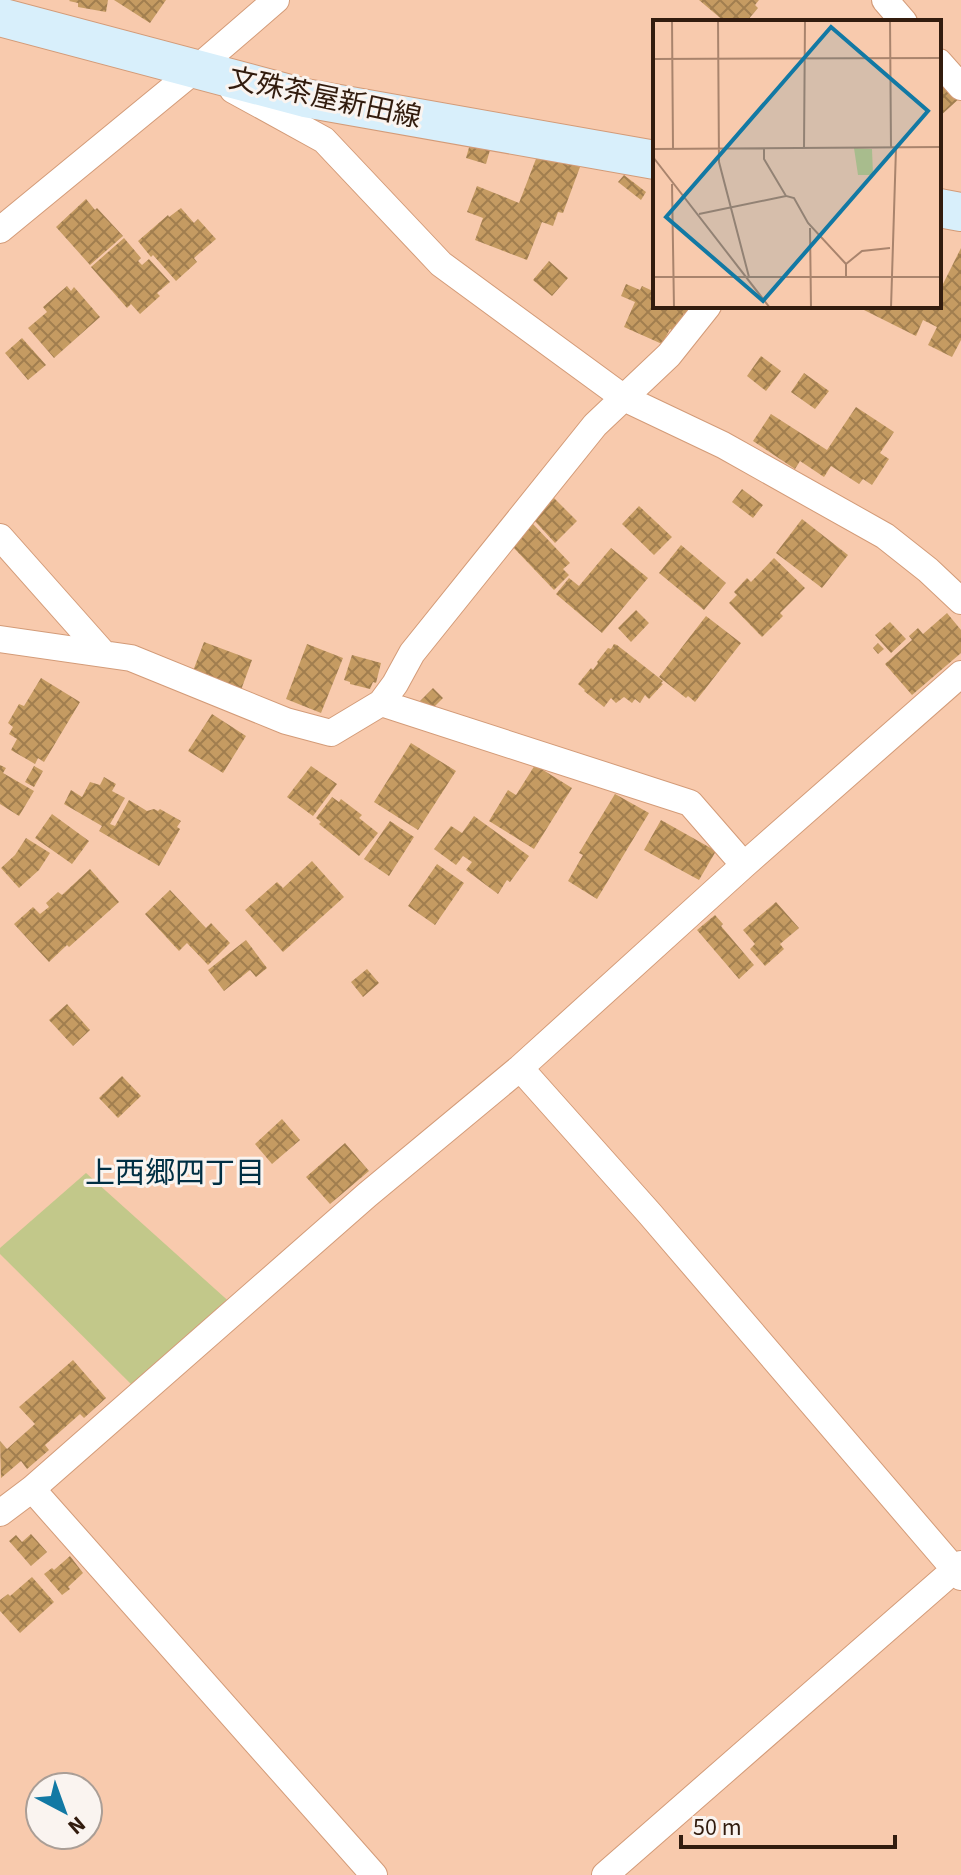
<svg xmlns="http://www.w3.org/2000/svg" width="961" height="1875" viewBox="0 0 961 1875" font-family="'Source Sans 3','Noto Sans JP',sans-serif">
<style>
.green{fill:#c2c88a}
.building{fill:url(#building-cross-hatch)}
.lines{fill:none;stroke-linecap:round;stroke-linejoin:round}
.street-casing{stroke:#d39b78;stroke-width:28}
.secondary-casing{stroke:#d39b78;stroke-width:40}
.street{stroke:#fff;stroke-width:26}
.secondary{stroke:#d8effb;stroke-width:38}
.labels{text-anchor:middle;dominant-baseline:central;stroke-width:6;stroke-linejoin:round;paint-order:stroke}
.street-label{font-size:28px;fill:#321c0e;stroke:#faf4f0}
.neighbourhood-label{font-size:30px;fill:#002f43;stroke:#faf4f0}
.inset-road{fill:none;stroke:#a9846d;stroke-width:2}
.view{fill:#1279a4;fill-opacity:0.15;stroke:#1279a4;stroke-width:4}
.inset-edge{fill:none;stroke:#321c0e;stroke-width:4}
</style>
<defs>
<pattern id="building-cross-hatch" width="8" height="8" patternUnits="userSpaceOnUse" patternTransform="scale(2)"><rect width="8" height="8" fill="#c59b62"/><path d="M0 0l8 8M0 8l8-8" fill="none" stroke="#a17e4f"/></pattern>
</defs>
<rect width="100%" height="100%" fill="#f8caad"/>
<path class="green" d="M86,1173l148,133 -99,82 -135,-134v-6z"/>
<path class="building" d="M70,0h38l-2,12 -28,-5v-4l-9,-2z
M114,0h52l-16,23z
M699,0h60l-4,5 3,3 -11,13 -4,-3 -3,4h-5l-5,-4 -5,4z
M945,80l16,17 -22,20v-31z
M472,137l20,6 -6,21 -20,-6z
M539,151l41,16 -17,46 -5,-1 -5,14 -11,-4 -15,38 -52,-20 8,-22 -16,-6 10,-26 42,17z
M624,175l22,17 -5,8 -23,-18z
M86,199l9,11 2,-2 26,28 -33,29 -34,-38z
M181,208l13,15 4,-4 18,20 -22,19 3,4 -21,19 -23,-26 -2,2 -13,-16 30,-26 1,2z
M124,238l17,20 -3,3 4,4 7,-6 21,23 -13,11 3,3 -20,18 -9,-10 -4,4 -36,-41z
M961,248v92l-9,17 -24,-12 9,-18 -14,-7 -7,16 -60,-30h83v-14z
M549,261l19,17 -16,18 -19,-16z
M626,284l14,6 2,-4 13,6v14h38l-4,10 -5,-3 -9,19 -5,-3 -8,15 -38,-17 11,-25 -14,-6z
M67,286l4,5 3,-4 26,30 -46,41 -26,-30 19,-16 -4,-5z
M22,338l24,27 -18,15 -23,-27z
M761,356l20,15 -15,20 -19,-15z
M804,373l25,18 -14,18 -24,-17z
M856,407l38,25 -14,21 9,6 -17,26 -9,-6 -4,5 -28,-18 -7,11 -24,-16 -5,8 -42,-28 18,-27 56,36z
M742,489l21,16 -10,13 -21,-16z
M554,498l23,23 -22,22 -23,-25z
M639,506l33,31 -18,18 -32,-31z
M802,519l46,36 -26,33 -46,-35z
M533,524l37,39 -7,6 6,6 -15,15 -43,-45z
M681,545l45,38 -22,27 -45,-37z
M611,548l37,30 -46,55 -46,-39 13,-16 10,8z
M774,558l31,30 -25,25 3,3 -21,21 -33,-34 8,-8 -3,-3 13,-14 4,4z
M636,610l13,13 -18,19 -13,-14z
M947,613l14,17v23l-49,42 -27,-31 27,-24 -3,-4 9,-8 5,6z
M706,616l35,27 -46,59 -7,-6 -2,2 -27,-21z
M890,622l16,17 -15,14 -16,-18z
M204,642l48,18 -11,30 -48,-19z
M878,643l6,6 -6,5 -5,-6z
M307,644l36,14 -22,55 -35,-14z
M614,644l3,1 46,36 -2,2 2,1 -14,15 -4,-4 -5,8 -5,-4 -3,4 -8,-6 -8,6 -5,-5 -7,9 -20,-16 1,-1 -7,-6 13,-16 2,2 5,-7 -1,-1 11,-14 3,1z
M352,655l29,8 -5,20 -3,-1 -3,7 -20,-5v-2l-6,-2z
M41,678l39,24 -36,60 -6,-4 -3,6 -24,-14 6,-11 -8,-5 4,-7 -5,-4 11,-19 5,2z
M433,688l10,10 -13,13 -10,-10z
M212,714l34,22 -23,37 -35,-22z
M411,743l45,28 -38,59 -44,-28z
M0,765l6,3 -3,5 31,18 -15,25 -19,-12z
M535,765l37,23 -38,61 -45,-28 19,-31 8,5z
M34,766l9,5 -9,16 -9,-5z
M311,766l26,18 -24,32 -26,-19z
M104,777l12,7 -4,7 13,7 -15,26 5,2 14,-26 18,11 7,-2 4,2 2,-2 21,12 -4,6 3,2 -21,37 -60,-35 3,-5 -38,-22 7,-14 11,7 8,-15 10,3z
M615,794l34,19 -52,86 -29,-18 15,-26 -4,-2z
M332,797l7,5 2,-3 21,16 -3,3 19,15 -19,23 -40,-32 2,-2 -5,-4z
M52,814l37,27 -17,23 -37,-26z
M474,816l55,40 -19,26 -3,-2 -9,14 -32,-24 6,-8 -9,-6 -7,9 -22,-16 17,-23 11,7z
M661,820l55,31 -17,29 -55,-30z
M390,821l24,16 -25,39 -25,-17z
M26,838l24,15 -11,17 -20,18 -18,-20 14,-13z
M312,861l32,36 -61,55 -38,-42 32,-28 6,6z
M437,864l27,19 -29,42 -27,-19z
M90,869l29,33 -50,45 -2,-2 -18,17 -35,-38 19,-17 7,7 9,-7 -3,-4 12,-11 4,3z
M170,890l36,38 5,-5 19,20 -22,22 -21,-22 -8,8 -34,-37z
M776,902l23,26 -19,16 4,5 -19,17 -15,-17 5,-5 -12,-14z
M715,915l8,9 -2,2 33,39 -15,14 -42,-49z
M246,940l21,28 -11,9 -6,-7 -26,21 -16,-21z
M367,969l12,14 -16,14 -12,-15z
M67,1004l23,26 -17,16 -24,-26z
M122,1076l19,20 -23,22 -19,-20z
M282,1119l18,21 -28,24 -17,-20z
M345,1143l24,28 -39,33 -24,-27z
M73,1360l33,38 -22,20 -4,-4 -35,31 4,5 -22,19 -6,-8 -20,17 -1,-37 7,8 28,-25 -16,-17z
M31,1534l16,18 -16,14 -22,-25 7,-6 6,7z
M70,1556l13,17 -15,14 2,2 -8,6 -18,-21 8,-6 2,2z
M32,1577l22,25 -34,31 -20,-22v-11l8,-6 2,2z"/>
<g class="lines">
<defs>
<path id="street" d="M885,0l19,22
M939,62l22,25
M233,90l91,50 117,124 183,134 99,47 162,91 43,34 33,31
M0,230l196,-161 80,-69
M0,537l103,116
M0,639l131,19 155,63 45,12 50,-30 14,-19 17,-31 183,-228 74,-70 39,-49
M381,703l309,100 54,62
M520,1068l130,146 311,363
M32,1489l342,386
M0,1513l32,-24 335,-294 153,-127 224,-203 217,-191
M605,1875l356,-311"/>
<path id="secondary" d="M0,17l305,81 350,62
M939,208l22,4"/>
</defs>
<use href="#street" class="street-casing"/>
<use href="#secondary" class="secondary-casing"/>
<use href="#street" class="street"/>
<use href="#secondary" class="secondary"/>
</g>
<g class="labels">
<g class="street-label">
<text transform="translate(325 98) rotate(12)">文殊茶屋新田線</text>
</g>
<g class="neighbourhood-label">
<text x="175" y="1173">上西郷四丁目</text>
</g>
</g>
<g transform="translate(653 20)">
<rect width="288" height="288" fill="#f8caad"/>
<path d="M201,128l18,1 1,26h-15z" fill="#c2c88a"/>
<path class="inset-road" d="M19,0l1,128M65,0l1,142 30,115M237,0l1,128M0,39l288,-1M151,127l1,-127M111,128v11l22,37 8,2 14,25 38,41v14M0,129l288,-2M0,137l117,151M19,164l2,124M46,194l87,-18M157,208l1,80M193,244l16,-13 28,-3M0,257h288M238,288l5,-160"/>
<path class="view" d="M178,7l97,84 -165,190 -97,-84z"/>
<rect width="288" height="288" class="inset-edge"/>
</g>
<g transform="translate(64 1811) rotate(139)"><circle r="38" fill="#faf4f0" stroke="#aa9e96" stroke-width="2"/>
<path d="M0-6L14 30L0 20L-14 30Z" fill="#1279a4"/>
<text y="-12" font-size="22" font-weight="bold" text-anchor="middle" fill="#321c0e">N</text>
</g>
<path d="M681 1835v12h214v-12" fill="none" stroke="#321c0e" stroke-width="4"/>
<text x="693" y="1835" font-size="24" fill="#321c0e" stroke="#faf4f0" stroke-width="6" paint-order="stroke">50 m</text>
</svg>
